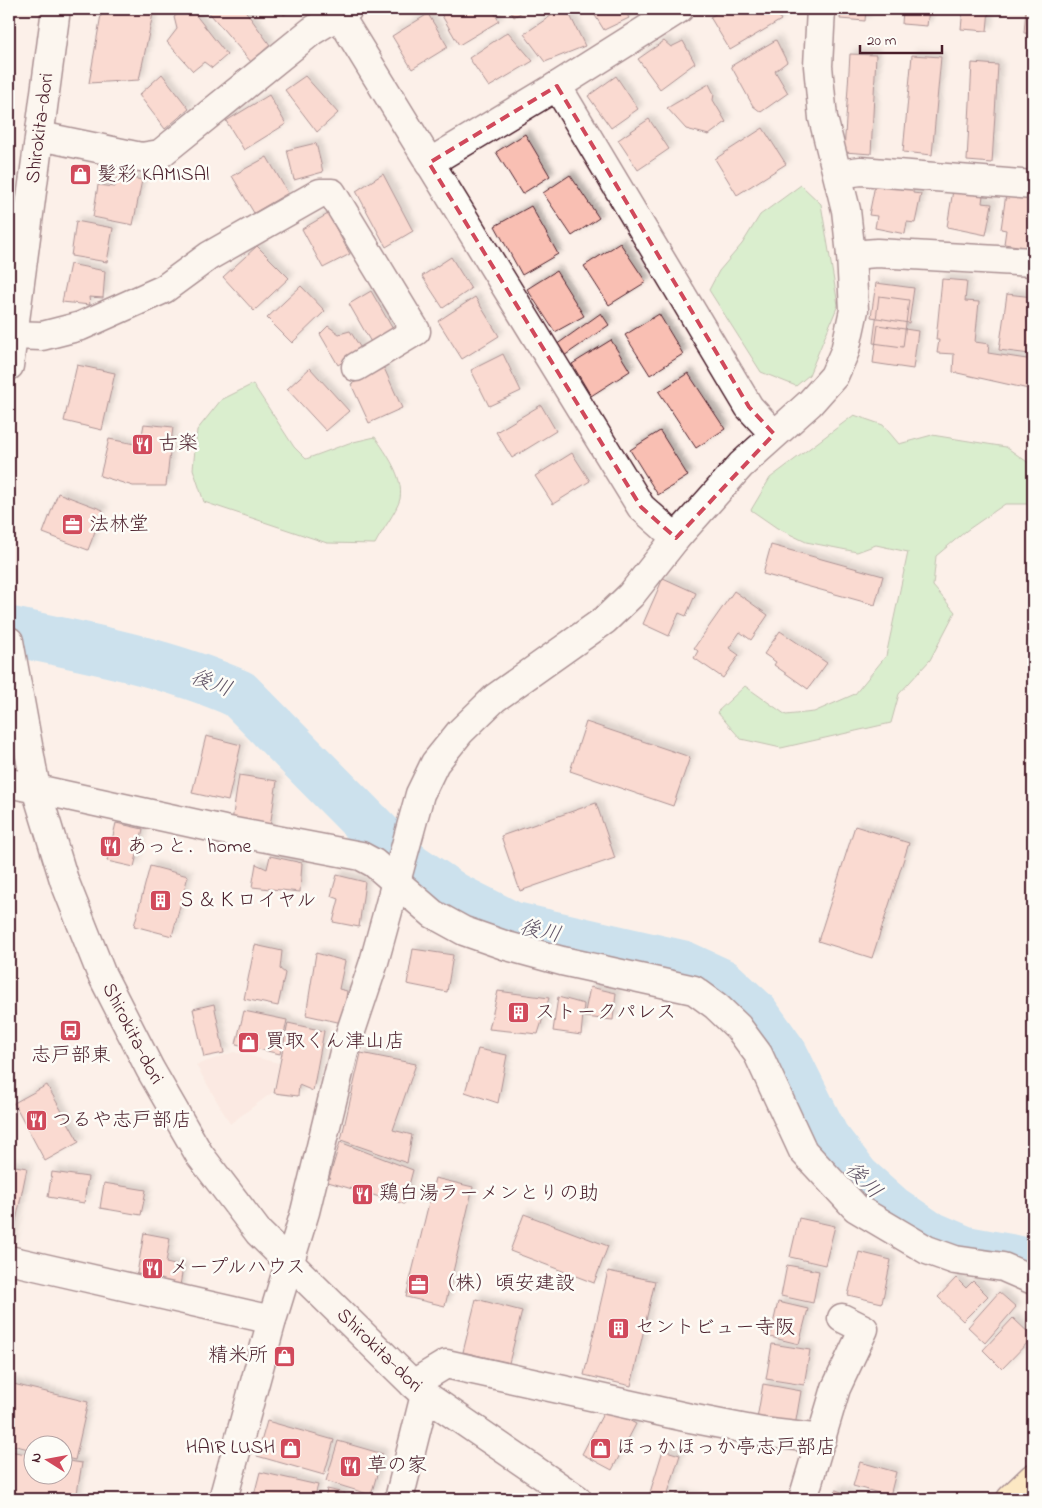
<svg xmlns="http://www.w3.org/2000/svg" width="1042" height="1508" viewBox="0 0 1042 1508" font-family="'Indie Flower','Klee One',sans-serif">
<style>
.built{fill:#fbe1d9}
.green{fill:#b2eaae;stroke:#7e846c}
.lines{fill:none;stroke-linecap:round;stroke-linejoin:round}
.river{stroke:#92cef2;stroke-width:49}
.building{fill:#f9bfb3;stroke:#4a1f2b;filter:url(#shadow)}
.minor-casing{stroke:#4a1f2b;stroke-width:31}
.highway-casing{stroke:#4a1f2b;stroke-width:31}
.minor{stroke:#fdfcf7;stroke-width:28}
.highway{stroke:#fcde96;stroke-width:28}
.marked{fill:none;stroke:#d1495b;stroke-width:4;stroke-dasharray:10 6;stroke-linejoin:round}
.labels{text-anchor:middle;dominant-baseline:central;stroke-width:5;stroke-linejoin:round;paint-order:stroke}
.street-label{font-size:20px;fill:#4a1f2b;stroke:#fdfcf7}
.poi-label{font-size:20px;fill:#4a1f2b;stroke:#fdfcf7;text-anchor:start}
.water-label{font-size:21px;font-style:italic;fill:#605467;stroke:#fdfcf7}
</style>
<defs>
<filter id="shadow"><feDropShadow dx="4.5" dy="-4.5" stdDeviation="2.5" flood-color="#0004"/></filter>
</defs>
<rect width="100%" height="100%" fill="#fcf0e9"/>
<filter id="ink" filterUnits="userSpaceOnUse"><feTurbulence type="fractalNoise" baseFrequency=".02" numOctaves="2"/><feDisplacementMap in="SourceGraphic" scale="10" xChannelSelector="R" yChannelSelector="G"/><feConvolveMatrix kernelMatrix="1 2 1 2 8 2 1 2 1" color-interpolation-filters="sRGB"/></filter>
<g filter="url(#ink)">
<path class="built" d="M234,1052l45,11 -6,29 -43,32 -34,-59z"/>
<path class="green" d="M801,185l20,19 17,101 -29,70 -13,11 -35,-14 -52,-82 10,-19 23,-27 18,-29z
M253,384l41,63 12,12 43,-16 26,-6c11,16 29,40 25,62 -3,12 -19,33 -25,45l-48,-1 -123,-41 -11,-33 4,-39 24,-30z
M854,415l29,10 16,19 33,-9 74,12 27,19v38h-28l-39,27 -30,25 -3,30 22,26 -25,48 -31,34 -8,29 -110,25 -40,-9 -24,-27 28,-26 41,29 28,-3 41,-18 31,-38 22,-104 -32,-7 -19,7 -51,-10 -29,-14 -26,-18 19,-32z"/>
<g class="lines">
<path class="river" d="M9,631c77,16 158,31 230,63l170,172 44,30 59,30 171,39 39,18 32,30 30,42 41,83 31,40 36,32 35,24 37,16 69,13"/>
</g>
<path class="building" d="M102,9h52l-15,71 -50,3z
M184,9h7l36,46 -15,13 -8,-6 -11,9 -26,-29 10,-13 -3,-12z
M206,9h38l26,36 -19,17z
M279,9h15l-10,6z
M449,9h43l7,12 -40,24 -18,-31z
M509,9h18l-13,8z
M561,9h6l18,37 -40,16 -21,-28z
M591,9h33l5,9 -25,12z
M724,9h50l7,11 -51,30 -20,-33z
M841,9h25l-1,12 -25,-2z
M903,9h26l-2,17 -25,-2z
M963,9h26l-2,22 -26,-2z
M1026,9h7v25l-9,-1z
M428,14l20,33 -36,22 -20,-33z
M508,32l25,29 -44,26 -20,-29z
M776,40l11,22 -12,9 13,22 -27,19 -8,-6 -22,-40z
M664,41l7,6 12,-6 12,22 -35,26 -22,-30z
M850,54l26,1 -5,99 -27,-2z
M912,55l29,2 -9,98 -29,-3z
M972,63l26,2 -6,98 -25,-2z
M162,74l27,35 -24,20 -26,-34z
M305,76l33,37 -21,19 -32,-42z
M616,76l22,33 -27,19 -23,-32z
M709,84l5,10 -1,6 13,22 -17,13 -23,-6 -19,-21z
M269,95l17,29 -42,26 -18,-29z
M1033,108v54h-4z
M649,119l20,30 -31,21 -20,-30z
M763,128l23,36 -49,31 -22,-36z
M525,134l25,42 -28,18 -26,-42z
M316,143l7,29 -29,8 -7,-30z
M267,157l21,36 -34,20 -22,-37z
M383,174l30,57 -27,16 -30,-56z
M117,175l25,5 -9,45 -40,-8 5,-32 17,2z
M570,175l29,43 -27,18 -29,-43z
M883,184l30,5v4l8,1 -6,29 -8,-1 -2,12 -30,-6 2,-12 -8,-1 6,-30 7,2z
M953,190l30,5 -1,8 10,1 -6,31 -39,-8z
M1006,194l27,4 -1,50 -28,-4 2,-14 -5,-1z
M531,206l27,48 -36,21 -27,-49z
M328,214l22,40 -27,14 -21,-39z
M76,221l37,7 -6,34 -36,-6z
M620,243l26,39 -37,23 -25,-39z
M257,246l32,32 -35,33 -31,-34z
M451,257l20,32 -28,19 -21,-32z
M70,264l35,7 -2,27 -14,-1 1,8 -28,-3z
M556,271l28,45 -29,16 -28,-43z
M942,279l25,2 -2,20 14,1 -4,40 14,2 -1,9 45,7v30l-80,-18 1,-18 -17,-1 2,-13h-3z
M876,283l38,5 -5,35 -38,-6z
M301,286l24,25 -33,32 -25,-25z
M371,291l23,40 -22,13 -23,-40z
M1007,294l26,3v37l-3,20 -31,-4z
M879,296l30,4 -6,47 -30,-4z
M475,297l24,39 -37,23 -24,-38z
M601,313l8,12 -45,31 -8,-11z
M659,314l24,40 -33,21 -25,-40z
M878,325l40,6 -5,38 -40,-6z
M328,326l11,8 11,-3 12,19 -24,15 -18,-31z
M611,340l19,31 -39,25 -19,-32z
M503,354l18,37 -32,15 -18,-36z
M77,365l38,8 -13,57 -38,-9z
M310,368l39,43 -23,20 -39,-42z
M384,368l18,40 -33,15 -18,-39z
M688,373l37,56 -29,19 -37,-56z
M541,405l15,26 -44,27 -16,-26z
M144,424l29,3 -7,59h-33l-33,-10 9,-37 31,6z
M660,431l28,45 -30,19 -28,-45z
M572,453l18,28 -37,23 -18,-28z
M58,493l45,17 -15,40 -45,-17z
M771,545l112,31 -8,29 -112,-31z
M663,578l33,15 -10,23 -7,-3 -10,23 -26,-12z
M734,591l34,24 -17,25 -11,-8 -11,16 10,7 -16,23 -29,-20 4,-7 -4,-3z
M780,631l47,32 -19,26 -34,-24 2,-3 -12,-8z
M586,722l104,35 -17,49 -103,-35z
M206,736l35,9 -13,56 -36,-8z
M239,775l38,6 -8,52 -38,-5z
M596,803l19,55 -95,33 -19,-55z
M116,823l27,6 -9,38 -27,-6z
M855,826l54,17 -37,115 -54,-17z
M270,856l32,7 -2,29 -48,-5 4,-23 11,5z
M150,866l38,10 -16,60 -38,-10z
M337,875l28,7 -6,45 -26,-5 6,-23 -8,-3z
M255,945l27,6 -2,18 5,4 -7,33 -34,-7z
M413,949l40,6 -6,37 -40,-8z
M316,953l29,8 -6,28 8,2 -5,32 -36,-8z
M590,987l26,6 -3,27 -29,-3z
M498,991l51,7 -11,36 -49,-5z
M558,997l26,7 -3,31 -28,-4z
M214,1004l10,49 -20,4 -11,-48z
M244,1011l43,9 -7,34 -44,-10z
M288,1023l36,8 -11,60 -14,-6 -1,11 -24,-3z
M478,1049l29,6 -9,48 -33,-11z
M361,1053l55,11 -23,66 19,5 -5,28 -66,-23z
M47,1085l32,57 -34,19 -31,-58z
M340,1142l73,28 -9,34 -76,-22z
M9,1165l18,3 -17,82h-1z
M52,1172l36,5 -4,26 -36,-6z
M435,1178l38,9 -28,119 -39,-9z
M104,1183l42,7 -5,25 -41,-7z
M524,1214l84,32 -14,37 -84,-32z
M799,1218l36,8 -10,39 -35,-8z
M144,1233l26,5 -4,25 17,4 -4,25 -44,-7z
M859,1252l32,8 -9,43 -34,-8z
M787,1265l32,6 -6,32 -32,-7z
M608,1271l47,10 -24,105 -47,-11z
M956,1278l10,10 7,-7 15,15 -25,25 -25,-24z
M999,1292l17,15 -31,36 -17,-16z
M476,1299l46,12 -13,52 -46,-11z
M778,1302l30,7 -9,35 -29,-7z
M1013,1318l20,19 -31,32 -19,-19z
M772,1344l38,6 -6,35 -38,-6z
M9,1383l79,19 -13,58 -13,-3v-11h-30v4l-23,-6z
M763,1384l38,7 -6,35 -38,-7z
M606,1408l30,16 -24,46 -30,-16z
M267,1421l67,19 -10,35 -67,-19z
M338,1441l45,13 -12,41 -45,-14z
M663,1450l17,5 -14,44h-18z
M9,1451l23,4v21h30v-16l20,3 -6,36 -67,-1z
M860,1462l36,10 -6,24 -37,-10z
M260,1472l58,13 -4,14h-61z
M327,1489l18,4 -1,6h-19z
M836,1490l25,9h-29z
M677,1494l21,5h-23z"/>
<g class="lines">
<defs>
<g id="minor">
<path d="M339,15l302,492 35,31"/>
<path d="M557,86l192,321 25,27"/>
<path d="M40,136l101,21 19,-3 152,-123 36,-22"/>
<path d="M429,163l128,-77 122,-77"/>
<path d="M838,174l23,-3 172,14"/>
<path d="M851,255l26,-2 156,9"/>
<path d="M9,335l33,1 39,-10 83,-37 45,-33 111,-63h12l84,138 -60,36"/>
<path id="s1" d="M9,366l47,-357"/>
<path id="s2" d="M9,641l27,148 28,91 37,93 49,96 49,85 60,79 154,151 12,11 152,104"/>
<path d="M9,783l215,47 137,26 13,7 59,51 31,17 43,15 55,15 132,29 22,16 22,21 20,27 45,97 53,57 71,42 28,10 48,7 30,13"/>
<path d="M9,1260l263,60"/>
<path d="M413,1384l33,-20 244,54 72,14 60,7"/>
<path d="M223,1499l49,-179 33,-108 39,-160 30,-90 46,-168 15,-31 25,-31 35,-34 110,-78 26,-25 45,-57 65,-73 69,-62 24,-27 11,-25 9,-41 -3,-55 -5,-45 -23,-92 -5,-52 3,-57"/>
<path d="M399,1499l26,-104"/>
<path d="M803,1499l33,-111 28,-59 -22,-11"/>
</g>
<path id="highway" d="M1011,1499l22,-21"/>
</defs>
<use href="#minor" class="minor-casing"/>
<use href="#highway" class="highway-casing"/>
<use href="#minor" class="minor"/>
<use href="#highway" class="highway"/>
</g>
</g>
<path d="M0 0H1042V1508H0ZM557,86l192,321 25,27 -98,104 -35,-31 -212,-344z" fill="#fcf0e9" fill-opacity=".55" fill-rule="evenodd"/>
<path class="marked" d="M557,86l192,321 25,27 -98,104 -35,-31 -212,-344z"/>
<defs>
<symbol id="shop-square" viewBox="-11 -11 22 22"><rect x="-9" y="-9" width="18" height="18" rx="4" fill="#d1495b" stroke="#fdfcf7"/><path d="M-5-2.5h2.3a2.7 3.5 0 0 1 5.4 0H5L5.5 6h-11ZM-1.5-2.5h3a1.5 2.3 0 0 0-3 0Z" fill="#fff"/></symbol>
<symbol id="restaurant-square" viewBox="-11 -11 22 22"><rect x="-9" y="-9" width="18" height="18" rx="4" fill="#d1495b" stroke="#fdfcf7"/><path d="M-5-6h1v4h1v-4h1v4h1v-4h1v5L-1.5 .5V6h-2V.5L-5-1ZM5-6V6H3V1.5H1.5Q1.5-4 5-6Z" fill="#fff"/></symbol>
<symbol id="office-square" viewBox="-11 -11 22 22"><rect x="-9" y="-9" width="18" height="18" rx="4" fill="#d1495b" stroke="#fdfcf7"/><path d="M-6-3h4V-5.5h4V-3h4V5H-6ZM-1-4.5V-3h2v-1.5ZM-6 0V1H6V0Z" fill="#fff"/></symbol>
<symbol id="building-square" viewBox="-11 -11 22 22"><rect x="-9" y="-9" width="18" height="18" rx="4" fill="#d1495b" stroke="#fdfcf7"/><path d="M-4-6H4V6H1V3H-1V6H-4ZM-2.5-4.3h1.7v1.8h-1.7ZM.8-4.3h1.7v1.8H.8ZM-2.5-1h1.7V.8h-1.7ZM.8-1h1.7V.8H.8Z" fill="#fff"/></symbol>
<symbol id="bus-square" viewBox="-11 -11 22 22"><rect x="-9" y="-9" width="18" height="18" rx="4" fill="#d1495b" stroke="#fdfcf7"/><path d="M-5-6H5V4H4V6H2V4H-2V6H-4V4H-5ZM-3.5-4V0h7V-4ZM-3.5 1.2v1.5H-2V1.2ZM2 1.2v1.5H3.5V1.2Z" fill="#fff"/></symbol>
</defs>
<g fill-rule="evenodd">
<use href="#shop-square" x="68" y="162" width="25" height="25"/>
<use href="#restaurant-square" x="130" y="432" width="25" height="25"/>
<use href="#office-square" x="60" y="512" width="25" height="25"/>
<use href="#restaurant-square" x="98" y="834" width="25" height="25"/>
<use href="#building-square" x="148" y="888" width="25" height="25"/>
<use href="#building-square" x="506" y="1000" width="25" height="25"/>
<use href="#bus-square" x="58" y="1018" width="25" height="25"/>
<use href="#shop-square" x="236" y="1030" width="25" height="25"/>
<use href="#restaurant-square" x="24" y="1108" width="25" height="25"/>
<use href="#restaurant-square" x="350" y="1182" width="25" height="25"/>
<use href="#restaurant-square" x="140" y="1256" width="25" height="25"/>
<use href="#office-square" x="406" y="1272" width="25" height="25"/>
<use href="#building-square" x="606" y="1316" width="25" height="25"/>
<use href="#shop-square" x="272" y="1344" width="25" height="25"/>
<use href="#shop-square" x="278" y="1436" width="25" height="25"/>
<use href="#shop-square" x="588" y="1436" width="25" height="25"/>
<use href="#restaurant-square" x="338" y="1454" width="25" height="25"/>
</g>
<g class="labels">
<g class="street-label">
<text stroke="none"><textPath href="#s1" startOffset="240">Shirokita-dori</textPath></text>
<text stroke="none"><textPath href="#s2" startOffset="414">Shirokita-dori</textPath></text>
<text stroke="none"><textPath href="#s2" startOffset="819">Shirokita-dori</textPath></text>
</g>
<g class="poi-label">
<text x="97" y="175">髪彩 KAMISAl</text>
<text x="158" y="444">古楽</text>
<text x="89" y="525">法林堂</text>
<text x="127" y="847">あっと．home</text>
<text x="177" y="901">Ｓ＆Ｋロイヤル</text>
<text x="535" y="1013">ストークパレス</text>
<text x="265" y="1042">買取くん津山店</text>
<text x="71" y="1056" text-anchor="middle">志戸部東</text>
<text x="52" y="1121">つるや志戸部店</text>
<text x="379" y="1194">鶏白湯ラーメンとりの助</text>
<text x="169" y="1268">メープルハウス</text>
<text x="435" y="1284">（株）頃安建設</text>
<text x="635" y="1328">セントビュー寺阪</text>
<text x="268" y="1356" text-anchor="end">精米所</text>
<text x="275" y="1448" text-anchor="end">HAIR LUSH</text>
<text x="616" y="1448">ほっかほっか亭志戸部店</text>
<text x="367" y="1466">草の家</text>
</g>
<g class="water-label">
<text transform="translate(211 684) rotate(21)">後川</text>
<text transform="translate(540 932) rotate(13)">後川</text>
<text transform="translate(863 1181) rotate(46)">後川</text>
</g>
</g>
<rect width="1042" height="1508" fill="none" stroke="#fdfcf7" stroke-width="30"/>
<rect x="15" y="15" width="1012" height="1478" fill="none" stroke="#4a1f2b" stroke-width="2" filter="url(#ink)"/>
<g transform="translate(48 1460) rotate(281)"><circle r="24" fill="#fdfcf7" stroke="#b5a4a5"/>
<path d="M0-4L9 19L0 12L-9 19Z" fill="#d1495b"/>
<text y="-8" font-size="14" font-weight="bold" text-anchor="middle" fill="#4a1f2b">N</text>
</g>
<path d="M860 45v8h82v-8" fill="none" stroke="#4a1f2b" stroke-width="2.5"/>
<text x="867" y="45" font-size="15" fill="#4a1f2b" stroke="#fdfcf7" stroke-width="4" paint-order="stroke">20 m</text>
</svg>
